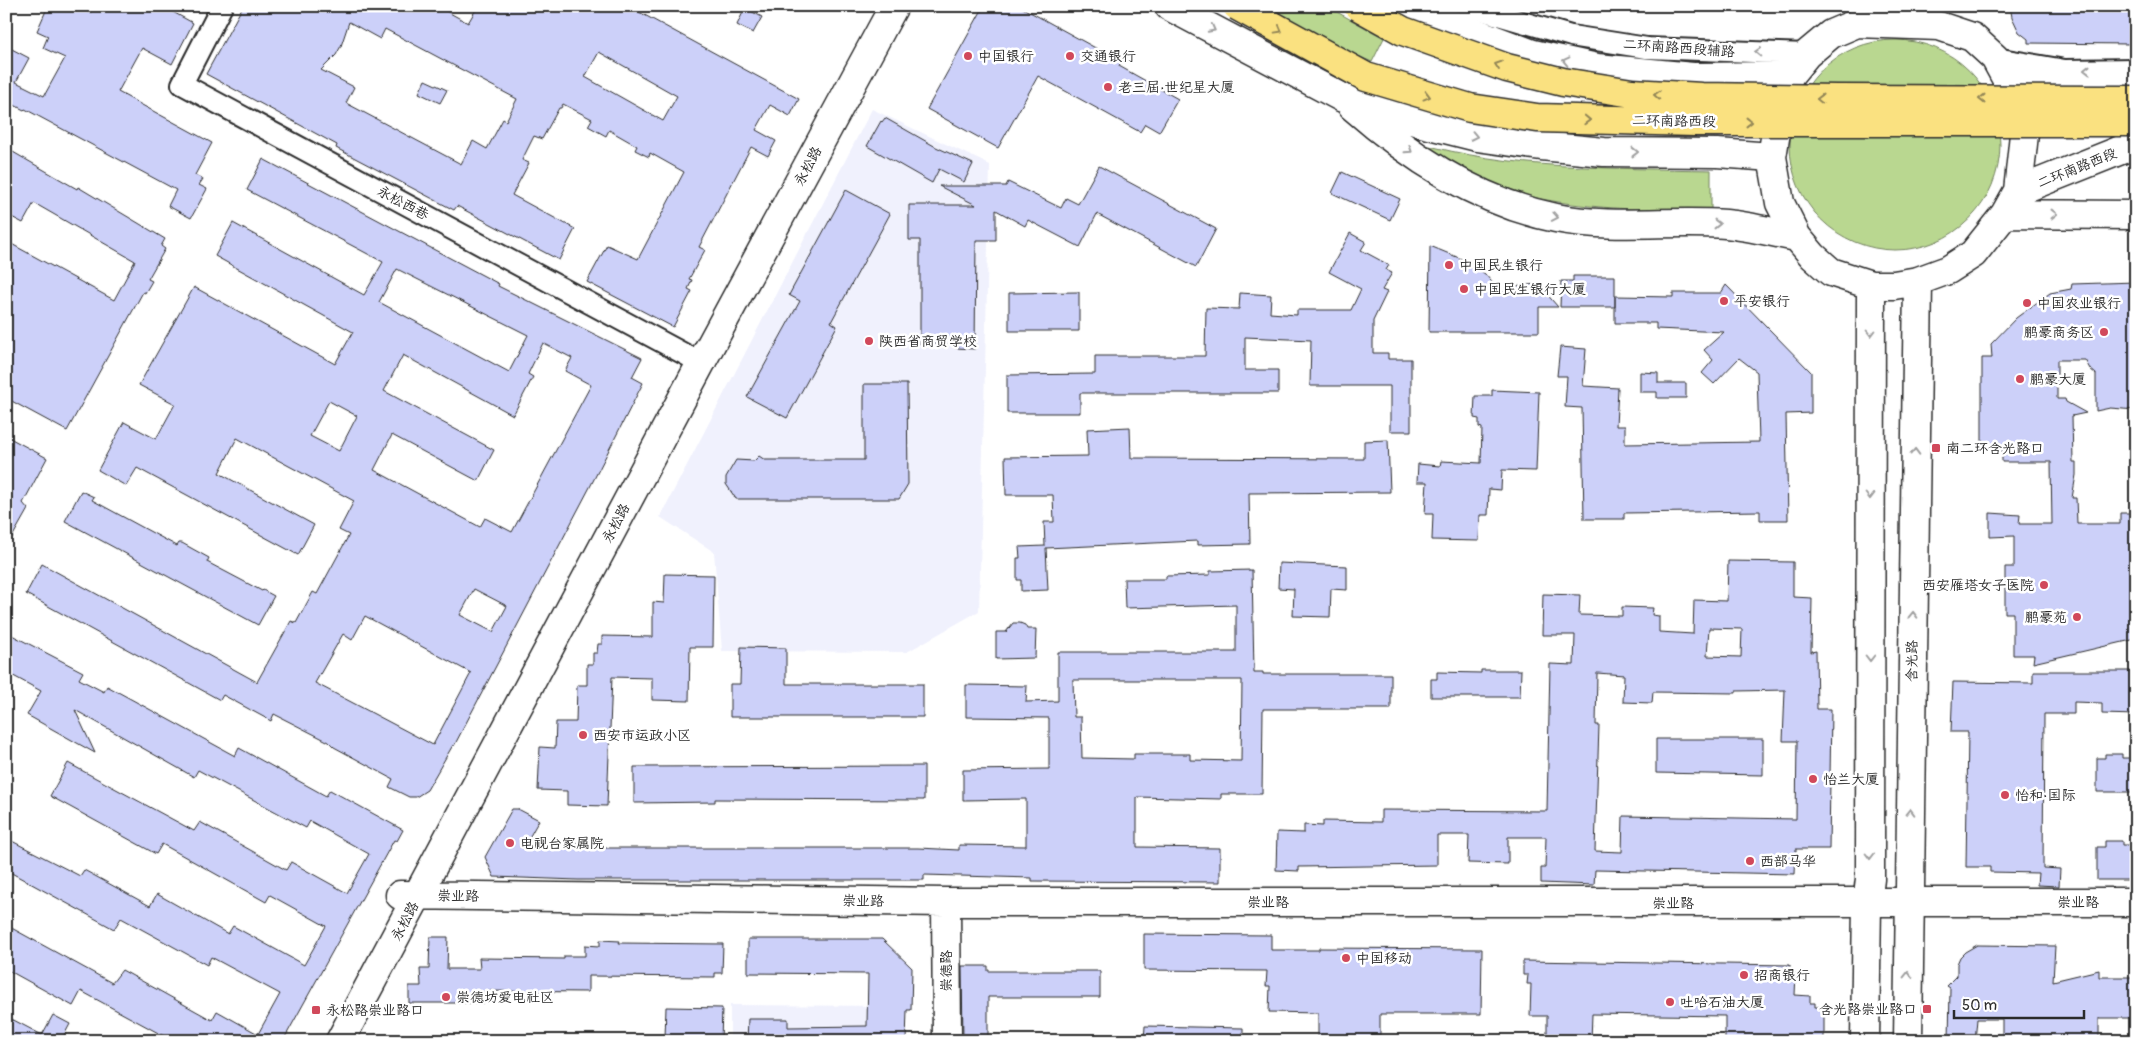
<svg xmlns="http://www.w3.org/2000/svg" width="2142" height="1047" viewBox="0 0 2142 1047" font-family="Pangolin,'LXGW WenKai TC',sans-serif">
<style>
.built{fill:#f0f1fd}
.green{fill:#b9d790;stroke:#72815e}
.building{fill:#ccd0f9;stroke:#2b2b2b;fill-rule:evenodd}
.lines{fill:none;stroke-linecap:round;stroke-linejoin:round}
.street-casing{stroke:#2b2b2b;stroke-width:24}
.secondary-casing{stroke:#2b2b2b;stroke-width:31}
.street{stroke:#fff;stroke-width:20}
.secondary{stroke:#fff;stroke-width:28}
.highway-bridge-casing{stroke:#2b2b2b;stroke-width:31;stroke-linecap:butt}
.highway-bridge{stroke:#fae180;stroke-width:28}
.oneway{stroke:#a0a0a0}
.oneway2{stroke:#928656}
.poi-dot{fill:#d1495b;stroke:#fff;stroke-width:2}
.labels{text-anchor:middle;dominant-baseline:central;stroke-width:5;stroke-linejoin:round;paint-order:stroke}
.street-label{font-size:14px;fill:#2b2b2b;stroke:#fff}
.poi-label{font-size:14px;fill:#2b2b2b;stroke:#fff;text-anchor:start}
</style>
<rect width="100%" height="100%" fill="#fff"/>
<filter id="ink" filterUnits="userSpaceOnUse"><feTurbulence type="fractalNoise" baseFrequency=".02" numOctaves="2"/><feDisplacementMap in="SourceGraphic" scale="10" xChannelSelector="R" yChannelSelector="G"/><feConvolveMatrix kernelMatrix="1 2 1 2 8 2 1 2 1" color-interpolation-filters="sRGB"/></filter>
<g filter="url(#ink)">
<path class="built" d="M872,109l118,56 -11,446 -72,41 -185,-1 -8,-99 -54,-35z
M730,1005l171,1v35h-171z"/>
<path class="green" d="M1255,6h71l58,32 -12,24 -68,-30z
M1790 145a105 105 0 1 1 210 0a105 105 0 1 1-210 0Z
M1415,142c96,28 196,26 296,28v41c-82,-2 -165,0 -241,-35 -19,-9 -37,-23 -55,-34z"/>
<path class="building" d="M48,6h27l15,7 3,-7h69l31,17 -21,41 -30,-16 -24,44 94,51 -17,32 8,4 -4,6 8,4 -16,29 -23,-12 8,-16 -151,-81 -1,1 -18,-9v-55l23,12 -13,24 28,14 21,-38 -22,-10 5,-12 -11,-5z
M243,6h194l31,17 10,-17h150l171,93 -9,17 -20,-11 -14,25 20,11 -8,15 -17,-9 -52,100 6,3 -16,29 3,1 -4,9 4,2 -19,36 -86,-45 20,-37 31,14 46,-87 -34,-19 -1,4 -14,-7 2,-4 -28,-16 -3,6 -18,-10 4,-7 -29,-15 -2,4h-2l-17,31 -8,-3 -12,24 7,3 -17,32 63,34 -16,31 -102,-54 -3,4 -118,-62 1,-3 -131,-71zM349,22l31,17 5,-10 132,70 -11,22 -3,-2 -16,30 -14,-8 -12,23 -115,-61 8,-16 -33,-17 15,-15 5,-9zM599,52l78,44 -14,25 -78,-44z
M984,6h35l102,56 -2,4 59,33 -19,33 -14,-8 -5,8 -102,-56 -40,72 -71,-39z
M2010,6h125l-3,38 -104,-1v-4l-9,-7 -7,-15z
M745,8l17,9 -9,16 -16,-8z
M425,80l22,10 -7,13 -21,-10z
M885,118l51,29 37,17 -9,18 -25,-13 -7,14 -65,-37 14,-25 1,1z
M6,148l71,41 1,-2 87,52 -4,7 4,3 -17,30 4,2 -7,12 -2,-1 -76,139 -61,-33v-157l108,59 21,-39 -101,-58 -11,20 -17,-9z
M263,159l236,125 -1,2 144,72 -10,19 11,6 -53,104 -136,259 -1,-1 -26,45 -11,7h-7l-20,-10 4,-8 -59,-32 -5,-5 -55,-28 -3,7 -48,-26 -3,5 -194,-106 16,-30 215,118 34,-61 5,2 17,-31 4,2 32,-59 -10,-5 15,-29 -117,-63 -18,35 95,52 -16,30 -161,-87 -11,18 -28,-16 26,-48 32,17 19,-35 -36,-19 55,-98 141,77 18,-32 -138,-76 18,-33 131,72 19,-33 -136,-72zM397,269l131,66 -19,37 -130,-70zM543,343l29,15 -7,13 26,14 -79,147 -27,-14 -5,9 -106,-57 18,-35 86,46 16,-31 -110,-59 19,-36 110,60 20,-38 -5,-3zM329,401l28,15 -18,35 -29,-15zM474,589l33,17 -14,26 -33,-17zM365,616l106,57 -38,72 -118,-62 28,-49 9,6z
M1099,166l117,63 -20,38 -99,-53 -17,33 -52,-27 -3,6 -29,-16v30h-20l-1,109 -20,-1v-4h-35v-104h-11v-35h67l-37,-19h67l2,-4 53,26 5,-10 12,6z
M1342,172l58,27 -10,21 -58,-27z
M846,190l44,24 -59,108 6,4 -50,92 -40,-21 53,-96 -11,-6z
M1350,233l16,9 -5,8 28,15 -3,5 6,3 -10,17 5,2 -14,29v32h15v6h23v72h-21v-45h-80l1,-46 -66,-3v33h33v23h-198v20h-73v-38l88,-1v-18h110l1,-48 33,1 1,-16 31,2 -1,18 27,2v-5h54l10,-21 -32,-17z
M1430,246l39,16 16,12 16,19 16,-7 21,-2 20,23h-19v25h-110z
M1573,276h42v31h-55l1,-26h12z
M2136,282v128l-26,-2 -14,3v-37l-6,-5 -5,-9h-28v39h8l1,3 20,11 -14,3 1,46h3v13l-4,23h4l1,26h43v-11h16v126l-103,24 1,-8h-21v-42h-8v-46h9v-31l-24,1v-24l30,2 -1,9h33l-1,-62h-49v-15h-20v-89h10l-1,-14 25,-26 34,-25 21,-4 1,-5z
M1726,285l85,87v41l-25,1 2,106h-28v-9l-136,2v6h-40l-2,-111 -17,-1 2,-31h-10l3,-29 26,2 -3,37 35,2 -2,38h9v18l134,-2 -2,-70 -18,-14 -25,26 -12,-11 11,-13 -9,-10 20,-18 -68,-3v-6h-41v-27l58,1v-4h48z
M1079,292v39h-70v-38z
M1640,372l18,1v10h28v15h-29v-6h-17z
M864,384h43l1,100 -9,15h-163l-10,-15v-7l10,-17 18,1 5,-5 6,4h99z
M1492,390l47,2 -3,79 -34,-1 -1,20 -12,-1 -1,26h-8l-1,26 -47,-1 1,-26h-8l2,-32h-10l1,-18 22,2 1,-5 40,2 1,-35 -3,-1v-8l-5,-1 1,-22h17z
M1130,427l1,31 233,1v-18l24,-1 2,52 -141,1 1,51 -53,1v-4l-151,7 2,42 -27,1v-11h-4v-22h3l-1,-11 26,-1 -1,-24h10l-1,-27h-47l-1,-38 83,-1 -1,-27z
M6,436l41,22 -24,45 5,6 -22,39z
M81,491l13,6 -2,3 59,32 26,14 2,-3h3l27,15 -2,4 55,29 1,-1 11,6 -16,29 -193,-104z
M1728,561l65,1v35l19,1 -1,54 5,-1 1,58h14l-2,140h-33l-1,25 -200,-4 -1,15 -53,-2v-15h4l1,-31h-38v27l-40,-1 1,-28h-32v30l-138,2v4l-23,-1 1,-38 27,1v-8l19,1v-5l58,1v-12l166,1 3,-147 24,1 1,-30h-33l1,-41 37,1 -1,20 43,1v-9l31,1 -1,7 7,1v16l34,2 1,-34 33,1zM1709,628l33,1 -1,28 -34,-1zM1597,673l27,2 -1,27 29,1 1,-11 83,1v-2l49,-1 -2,51h14l-1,78 -173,-3 -1,36 -27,-1 4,-126h-3z
M1279,563l68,3v24l-16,-1 -1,28 -37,-1 1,-27 -16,-1z
M1252,570l2,102h9v2h128v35h-128l-1,85h-41v5l-84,-2v50l83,1v34l-188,-1v-3l-108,-3v5h-346l-84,-3 -9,-20 27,-48h6l21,11 -13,23h52v5h340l41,2v-5l67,1v-47l-63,1v-30l86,-1v-51l-83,-1v-32l61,1 -1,16 32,-1v-49h178v-47l-111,3 -1,-29h42v-3l44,-1v-4zM1073,680h169l-1,81 -51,-1v-6h-56v5l-52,-1 -1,-41h-7z
M665,574l49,1 -1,72h-23l-1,54 -37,-1v-22l-40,-1 -5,129 -40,-1v-14l-29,-1 2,-43 15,1 1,-26h20l1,-37h10v-21h6v-11h4l1,-9h4v-8l51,1v-35l11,1z
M1013,623h7l5,2 2,4h9l-1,29 -39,1v-27h10z
M6,632l77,40 -4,7 25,13 3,-6 128,70 4,-8 87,48 4,-6 73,40 -6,11 -3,-1 -111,201h-110l-92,-50 -8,15 -67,-37v-44l106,58 10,-13 90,50 5,-9 41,23 22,-40 -69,-37 -4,8 -86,-47 -7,11 -108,-59v-32l74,38 4,-6 66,36 7,-12 71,40 5,-8 71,39 22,-39 -56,-31 -4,7 -104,-58 -6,10 -106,-58 18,-33 126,68 6,-9 86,48 5,-8 56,31 22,-39 -59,-33 -4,7 -108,-58 -4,7 -119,-67 20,43 -68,-38 14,-24 -35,-19z
M741,647l45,1v36h137v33h-193v-33h10z
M1481,670h40l-1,27h-89v-18h6v-7l44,1z
M2033,671h102l1,44 -34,-1v-11l-28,-1v12h-30l-1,154 17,1 -1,17 -22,-1 1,-12 -48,-1v-5h-24l2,-135h-17l2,-50 80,1z
M1656,739h107v36l-107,-2z
M2105,754h17v4h14v34h-39v-34h8z
M924,766v34l-209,-1v3l-81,1v-36z
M2105,841h17v4h14v35h-39v-33h8z
M1144,934l127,1v15h48v-2l163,1 -1,65h-101v21h-9v6h-53v-28l-49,-1 1,-26h-4l1,-15 -123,-1z
M430,937h18l-1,32h33l-1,-11 85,1v-3h21v-11l15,1v-6l20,1 -1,2 104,1 -1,29h-7v4l-127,-1v16l-104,-1v12h-75v-17h12l-1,-17h9z
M748,939h134l30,29 -1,42h-4l-1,31h-159l1,-22h40v8l79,-1 1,-52 -120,-1z
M1977,945l78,1 -2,35 46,-11v7h37v41h-37v23h-31v-4h-66v-18h-25l-2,22h-26l1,-53 -3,-2 10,-10v-12l3,-7 5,-5z
M1523,961l267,4v8h6l-1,22 15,1v7h5v4h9v34h-99v-25l-133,-2 -1,27h-44v-25h-17l1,-32h-4l1,-9h-5z
M962,966h26v5h112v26h-112v44h-25z
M666,1007l56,1 -1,33 -56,-3z
M53,1015l17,9 -9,17h-55v-25l36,19z
M1145,1026l98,2v13h-99z"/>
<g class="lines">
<defs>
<path id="street" d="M222,6l-40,78 519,279
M1467,6l104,30 76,12 160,6
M1995,58l70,12 71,-1"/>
<path id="secondary" d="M1169,6l174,92 78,25 56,14 64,9 63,6 113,1 55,4
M1410,6l16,8 107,40 64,14 96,9 96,-1
M1857,23l82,3 33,11 23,21 25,46 4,30 -6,57 -13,23 -32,40 -25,16 -30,11 -24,4h-23l-40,-13 -18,-16 -16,-19 -17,-34 -8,-46 6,-38 11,-43 18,-22 24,-20z
M2009,84h127
M1352,106c57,50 128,97 204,112 56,11 114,2 170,6 24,2 48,9 71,13
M2018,191l118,-47
M2005,214l131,1
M400,895l546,7h1190
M946,902l1,139
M340,1041l361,-678 193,-357
M1865,1041l2,-138 3,-24 1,-594
M1908,1041l10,-760"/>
</defs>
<use href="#street" class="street-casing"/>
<use href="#secondary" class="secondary-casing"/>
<use href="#street" class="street"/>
<use href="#secondary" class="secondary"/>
<defs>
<path id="highway-bridge" d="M1237,6l129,71 104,31 67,10 158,4h441
M1358,6l45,25 104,37 56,14 69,11 70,4 135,2 299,1"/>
</defs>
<use href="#highway-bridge" class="highway-bridge-casing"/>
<use href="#highway-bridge" class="highway-bridge"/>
</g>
<defs><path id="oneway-chevron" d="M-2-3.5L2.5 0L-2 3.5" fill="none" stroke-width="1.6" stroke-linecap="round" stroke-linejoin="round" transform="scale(1.25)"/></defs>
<g class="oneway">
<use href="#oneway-chevron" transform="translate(1212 29) rotate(28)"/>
<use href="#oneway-chevron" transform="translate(1758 52) rotate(-178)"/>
<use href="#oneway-chevron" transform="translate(1566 61) rotate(-167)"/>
<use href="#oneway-chevron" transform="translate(2087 70) rotate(180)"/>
<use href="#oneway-chevron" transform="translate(1474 136) rotate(12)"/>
<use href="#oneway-chevron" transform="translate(1409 150) rotate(33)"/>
<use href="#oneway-chevron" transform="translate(1635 152)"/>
<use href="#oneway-chevron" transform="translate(2054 214)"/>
<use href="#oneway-chevron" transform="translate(1555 217) rotate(11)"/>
<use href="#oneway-chevron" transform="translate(1717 224)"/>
<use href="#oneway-chevron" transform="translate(1871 333) rotate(90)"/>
<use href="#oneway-chevron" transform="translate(1915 452) rotate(-89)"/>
<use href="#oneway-chevron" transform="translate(1870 496) rotate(90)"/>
<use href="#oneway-chevron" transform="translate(1913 615) rotate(-89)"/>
<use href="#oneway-chevron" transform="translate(1870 658) rotate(90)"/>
<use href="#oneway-chevron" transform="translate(1910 812) rotate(-89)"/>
<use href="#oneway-chevron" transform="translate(1870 856) rotate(90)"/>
<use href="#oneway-chevron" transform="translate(1908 975) rotate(-89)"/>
</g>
<g class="oneway2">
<use href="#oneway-chevron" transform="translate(1279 30) rotate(29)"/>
<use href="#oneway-chevron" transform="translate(1498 65) rotate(-161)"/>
<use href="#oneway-chevron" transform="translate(1657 95) rotate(-177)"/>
<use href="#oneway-chevron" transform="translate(1427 96) rotate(15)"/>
<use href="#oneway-chevron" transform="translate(1820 99) rotate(-179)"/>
<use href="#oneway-chevron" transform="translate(1982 99) rotate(-180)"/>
<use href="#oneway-chevron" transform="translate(1587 120) rotate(2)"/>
<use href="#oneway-chevron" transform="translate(1749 122)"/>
</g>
</g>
<g class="poi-dot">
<circle cx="968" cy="56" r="5"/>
<circle cx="1070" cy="56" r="5"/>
<circle cx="1108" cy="87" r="5"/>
<circle cx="1449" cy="265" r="5"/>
<circle cx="1464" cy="289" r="5"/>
<circle cx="1724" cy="301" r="5"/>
<circle cx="2027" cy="303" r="5"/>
<circle cx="2104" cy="332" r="5"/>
<circle cx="869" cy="341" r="5"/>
<circle cx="2020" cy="379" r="5"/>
<rect x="1931" y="443" width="10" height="10" rx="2.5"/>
<circle cx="2044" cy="585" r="5"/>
<circle cx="2077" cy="617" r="5"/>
<circle cx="583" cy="735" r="5"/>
<circle cx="1813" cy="779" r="5"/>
<circle cx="2005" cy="795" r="5"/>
<circle cx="510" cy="843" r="5"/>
<circle cx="1750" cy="861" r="5"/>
<circle cx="1346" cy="958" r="5"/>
<circle cx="1744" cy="975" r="5"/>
<circle cx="446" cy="997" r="5"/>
<circle cx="1670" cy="1002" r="5"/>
<rect x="1922" y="1004" width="10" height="10" rx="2.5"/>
<rect x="311" y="1005" width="10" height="10" rx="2.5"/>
</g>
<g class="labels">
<g class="street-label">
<text transform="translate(1679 48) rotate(4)">二环南路西段辅路</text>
<text transform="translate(1674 121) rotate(1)">二环南路西段</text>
<text transform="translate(808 166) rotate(-62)">永松路</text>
<text transform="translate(2077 168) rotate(-22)">二环南路西段</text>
<text transform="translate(403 203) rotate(28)">永松西巷</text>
<text transform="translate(616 523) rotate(-62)">永松路</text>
<text transform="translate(1912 661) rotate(-89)">含光路</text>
<text transform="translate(458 896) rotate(1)">崇业路</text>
<text transform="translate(863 901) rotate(1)">崇业路</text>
<text x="1268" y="902">崇业路</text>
<text x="2078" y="902">崇业路</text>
<text x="1673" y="903">崇业路</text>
<text transform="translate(405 921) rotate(-62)">永松路</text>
<text transform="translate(946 971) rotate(-90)">崇德路</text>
</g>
<g class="poi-label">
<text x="978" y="56">中国银行</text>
<text x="1080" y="56">交通银行</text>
<text x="1118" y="87">老三届·世纪星大厦</text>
<text x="1459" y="265">中国民生银行</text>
<text x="1474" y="289">中国民生银行大厦</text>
<text x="1734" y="301">平安银行</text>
<text x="2037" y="303">中国农业银行</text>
<text x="2094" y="332" text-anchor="end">鹏豪商务区</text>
<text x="879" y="341">陕西省商贸学校</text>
<text x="2030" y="379">鹏豪大厦</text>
<text x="1946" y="448">南二环含光路口</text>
<text x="2034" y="585" text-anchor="end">西安雁塔女子医院</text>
<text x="2067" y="617" text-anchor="end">鹏豪苑</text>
<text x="593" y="735">西安市运政小区</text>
<text x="1823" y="779">怡兰大厦</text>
<text x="2015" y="795">怡和·国际</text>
<text x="520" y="843">电视台家属院</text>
<text x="1760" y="861">西部马华</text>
<text x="1356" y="958">中国移动</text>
<text x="1754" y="975">招商银行</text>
<text x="456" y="997">崇德坊爱电社区</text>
<text x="1680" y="1002">吐哈石油大厦</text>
<text x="1917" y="1009" text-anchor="end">含光路崇业路口</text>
<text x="326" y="1010">永松路崇业路口</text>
</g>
</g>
<rect width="2142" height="1047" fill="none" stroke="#fff" stroke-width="25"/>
<rect x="12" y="12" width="2117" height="1022" fill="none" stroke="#2b2b2b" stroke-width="2" filter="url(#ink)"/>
<path d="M1954 1010v8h130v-8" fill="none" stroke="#2b2b2b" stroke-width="2.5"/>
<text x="1962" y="1010" font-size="15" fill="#2b2b2b" stroke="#ffffff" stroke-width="4" paint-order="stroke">50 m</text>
</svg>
